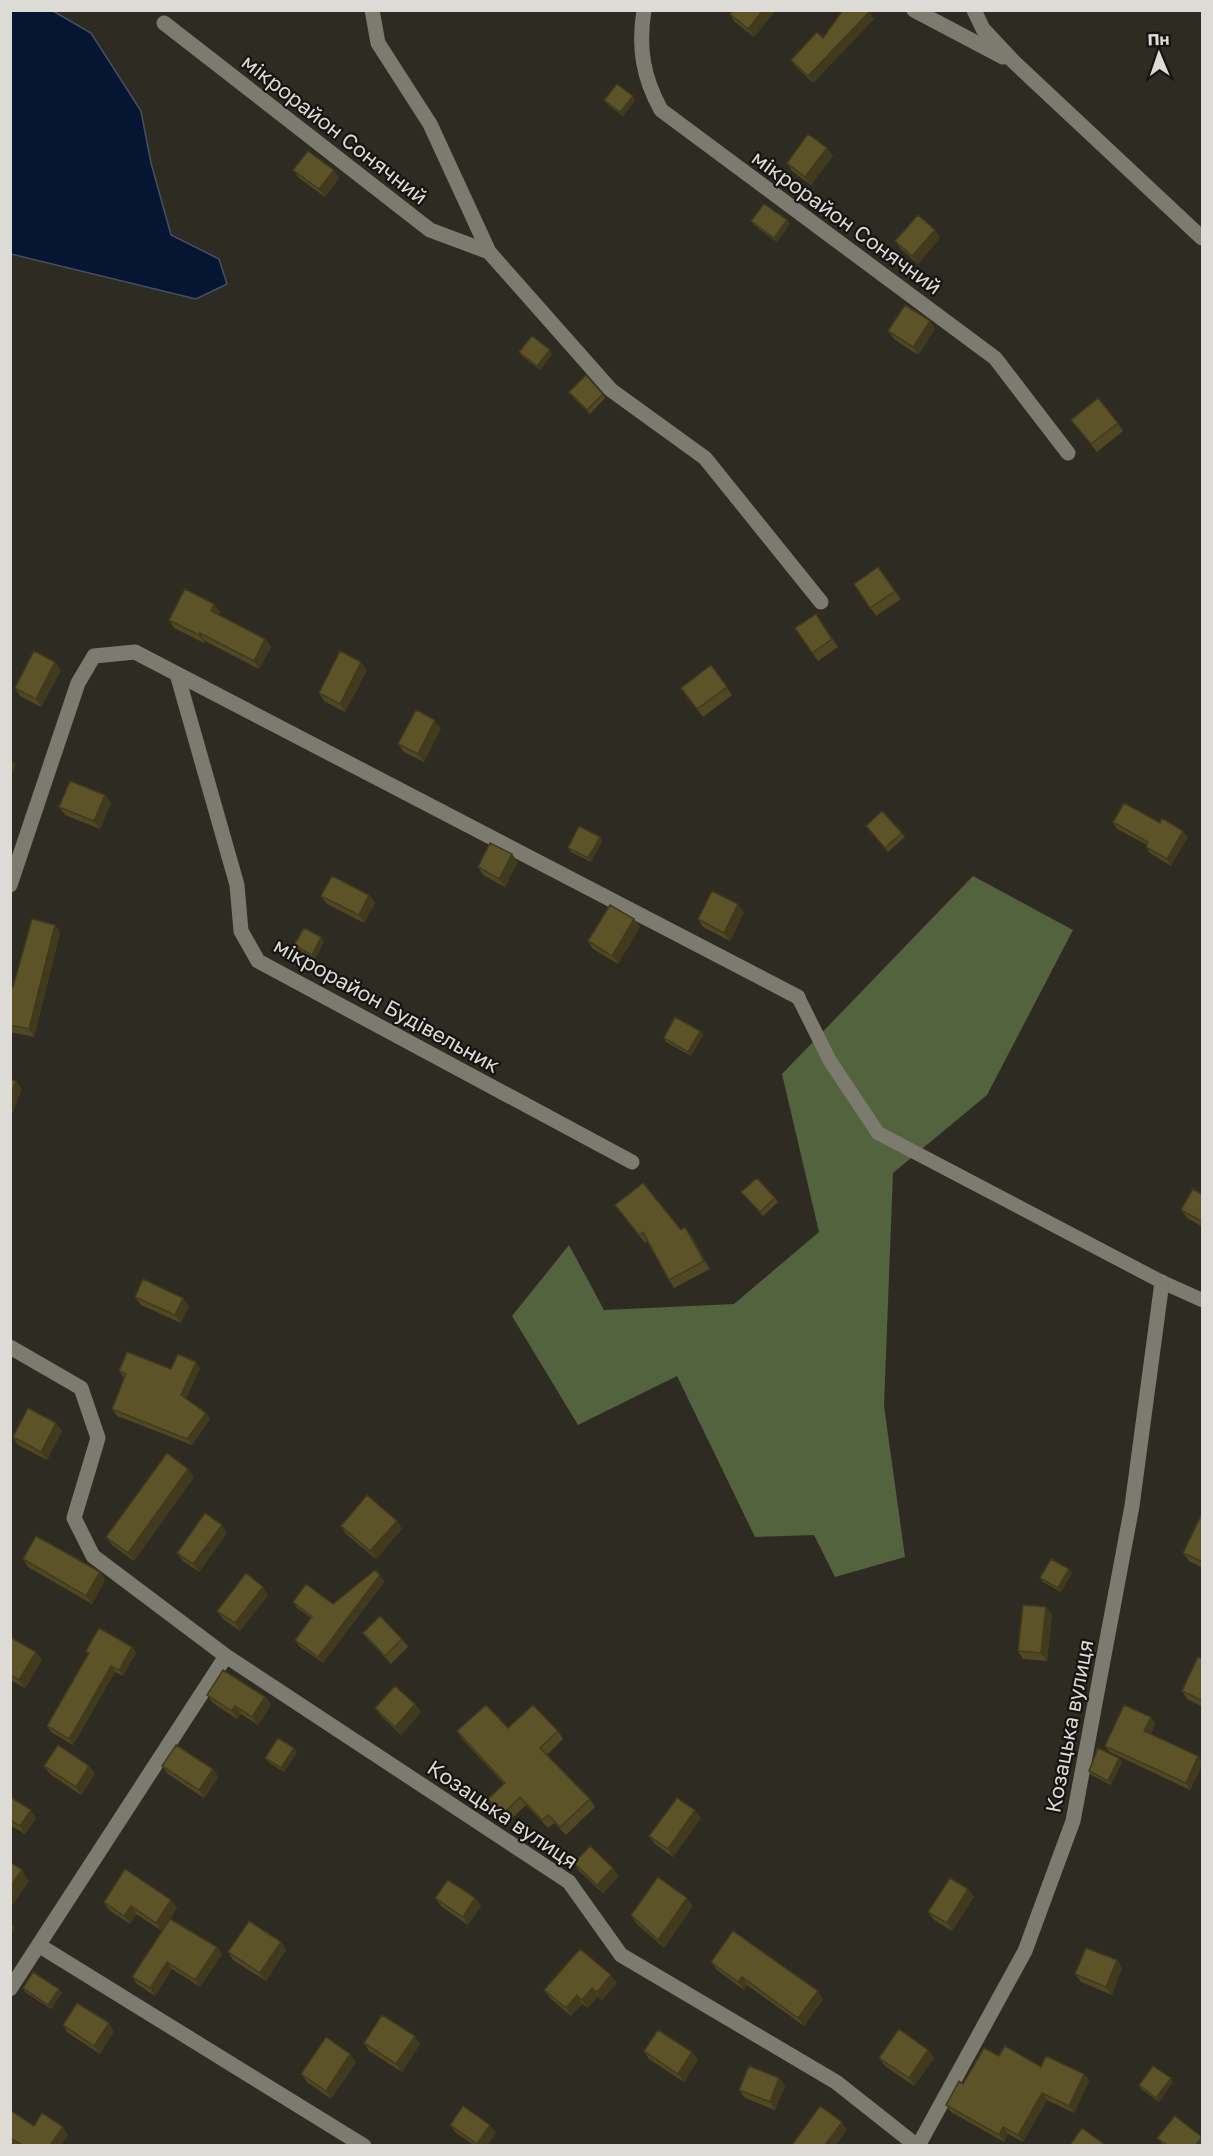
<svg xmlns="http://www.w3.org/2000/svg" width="1213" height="2156" viewBox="0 0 1213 2156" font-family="'Golos Text',sans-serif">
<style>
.forest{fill:#52633d}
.water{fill:#051532;stroke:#465063;stroke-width:1.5}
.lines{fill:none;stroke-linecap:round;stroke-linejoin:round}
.lane{stroke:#7d7a6f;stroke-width:14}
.street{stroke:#7d7a6f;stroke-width:15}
.wall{fill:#504723}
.shaded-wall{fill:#413a1d}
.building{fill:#5d5329;stroke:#413a1d;stroke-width:1.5}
.labels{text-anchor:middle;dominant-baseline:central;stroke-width:4.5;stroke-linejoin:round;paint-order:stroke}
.street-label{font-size:21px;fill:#dddbd5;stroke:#151410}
</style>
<rect width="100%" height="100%" fill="#2e2b22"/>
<path class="forest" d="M973,876l100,54 -86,165 -94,78 -9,233 21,151 -70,20 -21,-42 -59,2 -78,-161 -99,49 -66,-109 57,-71 35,65 130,-6 85,-72 -37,-158z"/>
<path class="water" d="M11,10l42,1 38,22 50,78 10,52 20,72 48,24 8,25 -31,15 -185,-45z"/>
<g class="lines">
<path class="lane" d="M798,997l32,64 48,72 284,149 40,18"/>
<path class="street" d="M372,10l6,33 52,81 59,128 122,138 94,68 116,144
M644,10c-6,38 -1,67 17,100l334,248 73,95
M914,10l89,47
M974,10l9,19 31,33 188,176
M164,23l266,207 59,22
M177,674l60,211 4,46 17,30 374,201
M10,885l68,-202 16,-27 41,-4 663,345
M10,1347l71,41 17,50 -24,80 19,38 133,100 343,226 52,73 215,127 81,64
M40,1946l324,200
M10,1989l216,-333
M918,2146l107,-195 48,-130 59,-315 30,-224"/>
</g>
<path class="wall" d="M733,10h40l1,2 -20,25 -19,-15 -5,-8z
M874,19l-61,64 -17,-16 -5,-7 32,-22z
M604,100h31l-12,16 -16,-12z
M833,156l-22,29 -19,-14 -5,-8z
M293,170l46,8 -14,19 -26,-19z
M787,220l3,4 -13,18 -23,-17 -3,-4z
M935,230l5,8 -22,26 -17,-15 -6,-8z
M930,321l5,8 -17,26 -24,-16 -6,-8z
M519,352l33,2 -12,16 -18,-14z
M569,392l34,2 2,4 -15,16 -18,-18z
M1071,420l47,3 5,8 -26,21z
M878,567l23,32 -25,17 -22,-32z
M214,604l6,8 -1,3 46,24 6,8 -12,22 -54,-28 -1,2 -30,-15 -5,-8z
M816,614l22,33 -20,14 -23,-33z
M711,665l21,30 -29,22 -22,-29z
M61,670l-20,37 -21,-11 -5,-8z
M367,670l-22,42 -21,-11 -5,-8z
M441,728l-17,34 -20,-10 -6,-8z
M105,795l6,8 -11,26 -35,-14 -6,-8z
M1113,822l47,1 28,14 -17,29 -21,-13 -4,-6 1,-2 -30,-16z
M866,826l36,7 3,4 -17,15z
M600,837l2,4 -11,21 -20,-10 -3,-4z
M518,862l-13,25 -22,-12 -5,-8z
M369,895l6,8 -11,20 -37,-19 -6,-8z
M744,912l-14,29 -27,-14 -5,-8z
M634,919l6,8 -22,37 -25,-15 -5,-8z
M55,925l5,8 -26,104 -24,-5v-46l3,1z
M324,941l-9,18 -18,-10 -3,-4z
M700,1031l3,4 -12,21 -25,-14 -2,-4z
M741,1192l34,6 3,4 -15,14z
M1203,1195v32l-16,-9 -6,-8z
M615,1205l66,25 10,5 19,34 -36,19 -5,-8 -22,-39 -2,2z
M135,1297l54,9 -8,17 -40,-18z
M200,1368l-14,31 20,14 4,6 -18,26 -75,-29 -5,-7 12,-31 -5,-7z
M62,1431l-15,29 -29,-15 -5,-8z
M194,1477l-60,84 -22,-16 -6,-8z
M1203,1512v56l-14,-7 -6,-8z
M397,1521l5,8 -26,30 -30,-25 -5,-8z
M227,1533l-28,39 -16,-11 -6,-8z
M23,1559l77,13 5,8 -13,24 -64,-37z
M1072,1573l-11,19 -18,-10 -3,-4z
M380,1575l4,7 -61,81 -24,-17 -4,-6 16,-22 -14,-10 -4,-6 40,2z
M263,1587l5,8 -28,36 -17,-12 -6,-8z
M1046,1607l6,8 -5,46 -24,-2 -5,-8z
M363,1633l39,6 6,8 -17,17 -22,-23z
M10,1637l26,15 6,8 -17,28 -15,-8z
M132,1647l4,6 -13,23 -8,-4 -42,73 -22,-13 -4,-6 41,-71 -2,-4z
M1203,1659v48l-16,-8 -5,-8z
M207,1695l58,2 6,8 -13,20 -17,-11 -4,5 -24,-16z
M415,1704l6,8 -20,23 -20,-19 -6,-8z
M1151,1717l4,7 -4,10 47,22 5,6 -13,28 -80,-38 -5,-6z
M508,1728l50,3 5,8 -16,16 43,44 5,8 -29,28 -12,-12 -6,5 -22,-23 -18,17 -15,-15 -5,-8 16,-15 -41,-44 -6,-9z
M294,1748l3,4 -13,20 -16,-10 -3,-4z
M1122,1762l-11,23 -20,-10 -2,-4z
M44,1766h45l6,8 -14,21 -31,-21z
M162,1766l51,3 5,8 -14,21 -36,-24z
M10,1797l26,21 -11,16 -15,-9z
M701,1818l-28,39 -18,-13 -6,-8z
M574,1863l39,5 6,8 -16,17 -24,-22z
M968,1889l6,8 -22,34 -18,-11 -6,-8z
M435,1898h40l6,8 -13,19 -27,-19z
M104,1902l73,6 -15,23 -26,-17 -6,10 -21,-14z
M693,1906l-29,42 -28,-25 -5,-8z
M170,1919l47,28 5,7 -22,33 -28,-18 -17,27 -18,-12 -5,-7z
M281,1942l5,8 -20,31 -33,-21 -5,-8z
M1117,1960l5,8 -10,27 -31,-13 -6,-8z
M711,1962l112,37 -19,27 -57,-41 -3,5 -27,-20z
M617,1983l-15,17 -4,-4 -10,12 -6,-4 -11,12 -21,-18 -6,-8z
M23,1988l39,5 -11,16 -26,-17z
M63,2025l51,6 -14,23 -32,-21z
M364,2043l56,1 -18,28 -33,-21z
M928,2050l6,8 -20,28 -29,-20 -6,-8z
M644,2051l48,1 6,8 -14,22 -35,-23z
M999,2056l42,11 43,7 5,7 -15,32 -27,-13 -24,42 -15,-8 -4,8 -53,-30 -5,-7 17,-21z
M356,2062l-25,37 -24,-17 -6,-8z
M779,2078l6,8 -10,24 -30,-12 -6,-8z
M1173,2082l-14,20 -18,-13 -2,-4z
M10,2110l24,16 34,9 -7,10h-45l-6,-3z
M450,2125l46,8 -9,12h-13l-18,-12z
M1157,2138l46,7h-40z"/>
<path class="shaded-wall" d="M763,10h10l1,2 -20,25 -6,-8z
M869,12l5,7 -61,64 -5,-7z
M633,96l2,4 -12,16 -3,-4z
M827,148l6,8 -22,29 -6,-8z
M334,170l5,8 -14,19 -6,-8z
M787,220l3,4 -13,18 -3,-4z
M935,230l5,8 -22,26 -6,-8z
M930,321l5,8 -17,26 -5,-8z
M550,350l2,4 -12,16 -3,-4z
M214,604l6,8 -3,7 -6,-8z
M200,633l5,8 -1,2 -5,-8z
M265,639l6,8 -12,22 -5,-8z
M55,662l6,8 -20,37 -5,-8z
M361,662l6,8 -22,42 -5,-8z
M435,720l6,8 -17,34 -6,-8z
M10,758l6,7 -6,13z
M105,795l6,8 -11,26 -6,-8z
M1183,831l5,6 -17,29 -4,-7z
M600,837l2,4 -11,21 -3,-4z
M512,854l6,8 -13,25 -6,-8z
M369,895l6,8 -11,20 -5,-8z
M738,904l6,8 -14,29 -6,-8z
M634,919l6,8 -22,37 -6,-8z
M55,925l5,8 -26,104 -5,-8z
M321,937l3,4 -9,18 -3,-4z
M700,1031l3,4 -12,21 -3,-4z
M16,1081l6,8 -12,31v-24z
M685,1227l6,8 19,34 -6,-8z
M183,1298l6,8 -8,17 -6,-8z
M196,1362l4,6 -15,33 -4,-6z
M206,1413l4,6 -18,26 -5,-6z
M56,1423l6,8 -15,29 -6,-8z
M188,1469l6,8 -60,84 -6,-8z
M397,1521l5,8 -26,30 -6,-8z
M222,1525l5,8 -28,39 -6,-8z
M1069,1569l3,4 -11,19 -3,-4z
M100,1572l5,8 -13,24 -6,-8z
M380,1575l4,7 -61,81 -5,-6z
M263,1587l5,8 -28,36 -5,-8z
M1046,1607l6,8 -5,46 -6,-8z
M132,1647l4,6 -13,23 -4,-6z
M36,1652l6,8 -17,28 -6,-8z
M111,1666l4,6 -42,73 -4,-6z
M265,1697l6,8 -13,20 -6,-8z
M415,1704l6,8 -20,23 -6,-8z
M235,1706l6,8 -4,5 -5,-8z
M1151,1717l4,7 -6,13 -5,-6z
M294,1748l3,4 -13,20 -3,-4z
M1198,1756l5,6v2l-13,26 -4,-7z
M1119,1758l3,4 -11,23 -3,-4z
M89,1766l6,8 -14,21 -5,-8z
M213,1769l5,8 -14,21 -5,-8z
M31,1810l5,8 -11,16 -5,-8z
M695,1810l6,8 -28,39 -5,-8z
M613,1868l6,8 -16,17 -6,-8z
M22,1870l7,11 -19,28v-22z
M968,1889l6,8 -22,34 -5,-8z
M475,1898l6,8 -13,19 -5,-8z
M687,1898l6,8 -29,42 -6,-8z
M171,1900l6,8 -15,23 -6,-8z
M131,1906l5,8 -6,10 -6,-8z
M10,1921l5,7 -5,8z
M281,1942l5,8 -20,31 -6,-8z
M217,1947l5,7 -22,33 -5,-7z
M1117,1960l5,8 -10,27 -6,-8z
M167,1962l5,7 -17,27 -5,-8z
M611,1975l6,8 -15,17 -5,-8z
M742,1977l5,8 -3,5 -6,-8z
M592,1988l6,8 -10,12 -6,-8z
M59,1989l3,4 -11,16 -3,-4z
M818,1991l5,8 -19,27 -6,-8z
M577,1995l5,9 -11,12 -5,-8z
M109,2023l5,8 -14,23 -6,-8z
M415,2036l5,8 -18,28 -6,-8z
M928,2050l6,8 -20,28 -5,-8z
M692,2052l6,8 -14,22 -6,-8z
M350,2054l6,8 -25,37 -5,-8z
M1084,2074l5,7 -15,32 -5,-7z
M779,2078l6,8 -10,24 -5,-8z
M1171,2078l2,4 -14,20 -3,-4z
M1042,2093l5,7 -24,42 -5,-7z
M842,2122l5,8 -11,15h-11z
M490,2125l6,8 -9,12h-9l-1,-1z
M63,2127l5,8 -7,10h-11z
M1003,2127l5,7 -4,8 -5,-7z
M1202,2137l1,8h-7z"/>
<path class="building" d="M733,10h30l-15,19 -18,-15z
M843,10h24l2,2 -61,64 -17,-16 26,-28 6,6z
M617,84l16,12 -13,16 -16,-12z
M808,134l19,14 -22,29 -18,-14z
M308,151l26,19 -15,19 -26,-19z
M764,204l23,16 -13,18 -23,-17z
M918,215l17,15 -23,26 -17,-15z
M905,305l25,16 -17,26 -25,-16z
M532,336l18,14 -13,16 -18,-14z
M586,375l17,19 -16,16 -18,-18z
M1098,398l20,25 -27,21 -20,-24z
M878,567l17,24 -25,17 -16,-24z
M185,589l29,15 -3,7 54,28 -11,22 -54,-28 -1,2 -30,-15z
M816,614l16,25 -20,14 -17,-25z
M34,651l21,11 -19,37 -21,-11z
M340,651l21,11 -21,42 -21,-11z
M711,665l16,22 -30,22 -16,-21z
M416,710l19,10 -17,34 -20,-10z
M70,781l35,14 -11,26 -35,-14z
M1124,803l36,20 2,-5 21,13 -16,28 -21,-12 2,-5 -35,-20z
M882,811l20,22 -17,15 -19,-22z
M579,826l21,11 -12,21 -20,-10z
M490,843l22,11 -13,25 -21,-12z
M332,876l37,19 -10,20 -38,-19z
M712,891l26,13 -14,29 -26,-14z
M610,905l24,14 -22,37 -24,-15z
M32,919l23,6 -26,104 -19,-4v-39l3,1z
M304,928l17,9 -9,18 -18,-10z
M675,1017l25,14 -12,21 -24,-14z
M10,1079l6,2 -6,15z
M757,1178l18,20 -15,14 -19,-20z
M643,1183l38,47 4,-3 19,34 -35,19 -26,-48 -4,3 -24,-30z
M1193,1189l10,6v27l-22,-12z
M143,1279l40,19 -8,17 -40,-18z
M127,1352l44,17 7,-15 18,8 -15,33 25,18 -19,26 -75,-30 14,-35 -7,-3z
M28,1408l28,15 -15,29 -28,-15z
M167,1453l21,16 -60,84 -22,-16z
M367,1495l30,26 -27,30 -29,-25z
M1203,1512v50l-20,-9z
M205,1513l17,12 -29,39 -16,-11z
M36,1536l64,36 -14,24 -63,-37z
M1051,1559l18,10 -11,19 -18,-10z
M375,1570l5,5 -62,82 -23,-17 17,-23 -19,-15 13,-18 27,20z
M246,1573l17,14 -28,36 -18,-12z
M1023,1605l23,2 -5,46 -23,-2z
M380,1616l22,23 -17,17 -22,-23z
M99,1628l33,19 -13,23 -8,-4 -42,73 -22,-13 42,-73 -3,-2z
M10,1637l26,15 -17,28 -9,-5z
M1198,1657l5,2v42l-21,-10z
M223,1670l42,27 -13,20 -17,-11 -3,5 -25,-16z
M395,1686l20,18 -20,23 -20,-19z
M486,1705l22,23 25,-23 25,26 -18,17 50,51 -30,28 -12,-12 -6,5 -22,-23 -17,17 -15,-15 17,-16 -48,-52z
M1124,1705l27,12 -7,14 54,25 -12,27 -81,-37z
M278,1738l16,10 -13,20 -16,-10z
M58,1745l31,21 -13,21 -32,-21z
M176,1745l37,24 -14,21 -37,-24z
M1098,1748l21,10 -11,23 -19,-10z
M10,1797l21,13 -11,16 -10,-6z
M677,1798l18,12 -27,39 -19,-13z
M590,1846l23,22 -16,17 -23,-22z
M10,1862l12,8 -12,17z
M125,1869l46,31 -15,23 -25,-17 -7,10 -20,-14z
M658,1877l29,21 -29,42 -27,-25z
M950,1878l18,11 -21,34 -19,-11z
M448,1880l27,18 -12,19 -28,-19z
M170,1919l47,28 -22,33 -28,-18 -17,26 -18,-11z
M249,1921l32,21 -21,31 -32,-21z
M733,1931l85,60 -20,27 -56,-41 -4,5 -27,-20z
M1086,1948l31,12 -11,27 -31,-13z
M580,1949l31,26 -14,17 -5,-4 -10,12 -5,-5 -11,13 -22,-18z
M33,1972l26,17 -11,16 -25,-17z
M77,2003l32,20 -15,23 -31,-21z
M382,2015l33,21 -19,28 -32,-21z
M899,2029l29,21 -19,28 -30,-20z
M658,2030l34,22 -14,22 -34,-23z
M326,2037l24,17 -24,37 -25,-17z
M1005,2046l36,21 5,-11 38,18 -15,32 -27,-13 -24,42 -15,-8 -4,8 -53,-30 13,-24 4,3 21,-36 15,8z
M749,2066l30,12 -9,24 -31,-12z
M1153,2066l18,12 -15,20 -17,-13z
M463,2106l27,19 -13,19 -27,-19z
M820,2106l22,16 -17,23h-33z
M10,2110l24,16 8,-13 21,14 -13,18h-28l-12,-7z
M1175,2116l27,21 -6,8h-29l-10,-7z
M1082,2128l23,17h-35z"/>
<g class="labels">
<g class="street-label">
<text transform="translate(335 129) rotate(38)">мікрорайон Сонячний</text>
<text transform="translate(847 222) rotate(36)">мікрорайон Сонячний</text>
<text transform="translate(387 1005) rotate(29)">мікрорайон Будівельник</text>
<text transform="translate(1069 1726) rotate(-79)">Козацька вулиця</text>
<text transform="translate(503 1814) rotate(34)">Козацька вулиця</text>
</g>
</g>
<rect width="1213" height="2156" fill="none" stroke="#dddbd5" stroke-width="24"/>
<g transform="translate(1159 54) rotate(358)" stroke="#151410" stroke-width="4.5" paint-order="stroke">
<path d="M0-4.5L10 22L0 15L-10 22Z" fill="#dddbd5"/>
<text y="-9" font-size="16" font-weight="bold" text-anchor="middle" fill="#dddbd5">Пн</text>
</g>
</svg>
